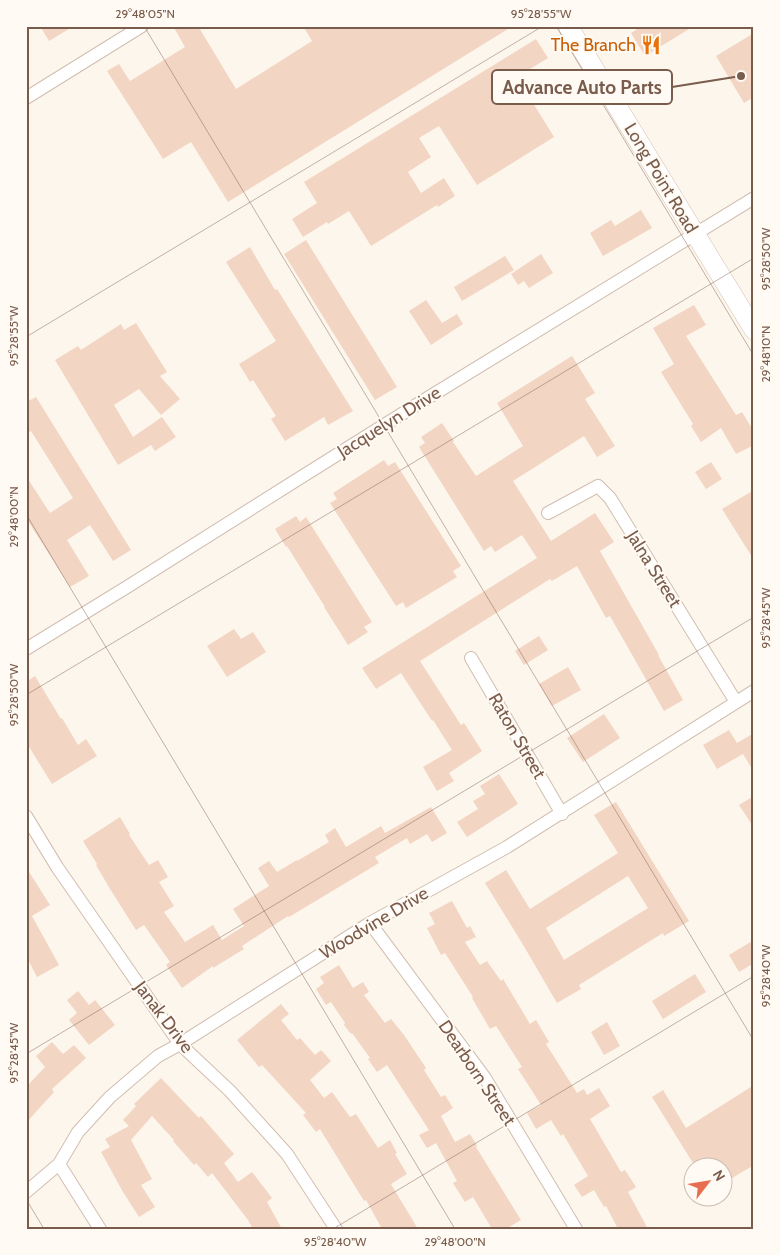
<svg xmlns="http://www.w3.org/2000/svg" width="780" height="1255" viewBox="0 0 780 1255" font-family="Cabin,sans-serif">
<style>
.building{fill:#f3d5c3;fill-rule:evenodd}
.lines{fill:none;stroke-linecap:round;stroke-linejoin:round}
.minor-casing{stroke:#d1beb0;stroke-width:14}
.secondary-casing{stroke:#d6c0b0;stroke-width:20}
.minor{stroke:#fff;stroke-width:12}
.secondary{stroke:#fff;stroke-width:19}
.ticks{fill:none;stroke:#7a5c4d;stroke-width:1;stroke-opacity:0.45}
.labels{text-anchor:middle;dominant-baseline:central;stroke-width:4;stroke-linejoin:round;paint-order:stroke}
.food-label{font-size:18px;fill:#c56008;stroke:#fffaf3;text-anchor:end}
.street-label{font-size:18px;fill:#7a5c4d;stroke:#fffaf3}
.leader{fill:none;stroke:#7a5c4d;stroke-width:2}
.callout-dot{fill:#7a5c4d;stroke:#fffaf3;stroke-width:2}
.callout{fill:#fffaf3;stroke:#7a5c4d;stroke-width:2}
.callout-label{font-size:19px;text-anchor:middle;font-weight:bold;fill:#7a5c4d}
.neatline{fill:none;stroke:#7a5c4d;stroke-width:2}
.ticks-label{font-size:12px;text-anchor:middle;fill:#7a5c4d}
</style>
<rect width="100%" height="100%" fill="#fdf6ec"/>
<path class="building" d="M40,26h34l-25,15z
M173,26h25l38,63 76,-48 -9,-15h210l-285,176 -37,-60 -28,17 -56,-88 12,-7 11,17 55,-34z
M642,26h52l-49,30 -14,-23z
M754,33v64l-10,6 -28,-47z
M536,39l12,19 -31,19 37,60 -77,48 -38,-59 -20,12 12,19 -23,15 13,21 23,-15 11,18 -17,11 -1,-2 -66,41 -22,-35 -21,13 -1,-2 -24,15 -11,-18 25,-16 -13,-21z
M641,210l11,18 -49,28 -13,-23 21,-13 4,6z
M306,240l91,147 -22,13 -91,-146z
M250,247l25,43 2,-1 76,122 -25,14 -4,-8 -39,24 -14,-22 5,-3 -23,-36 -3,2 -11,-18 37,-23 -50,-79z
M541,254l12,19 -24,15 -5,-7 -6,4 -7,-11z
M505,256l9,14 -52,31 -8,-14z
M426,300l16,23 15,-9 6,10 -32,21 -22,-34z
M694,305l12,20 -20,11 50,79 6,-3 12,20v13l-18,9 -15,-26 -20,14 -10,-16 2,-2 -32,-52 13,-8 -21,-36z
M136,323l31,49 -7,4 20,23 -19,16 -22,-26 -25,16 19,32 29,-20 14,20 -21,14 -4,-6 -33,20 -63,-105 23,-14 3,4 40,-26 3,6z
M572,356l23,37 -10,6 30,47 -18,11 -13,-21 -71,45 38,60 44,-28 19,29 -14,9 59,104h-1l25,45 -19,11 -54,-95 -4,2 -29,-52 -25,15 -2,-2 -130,82 41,64 3,-2 18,28 -33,22 5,8 -17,10 -14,-24 29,-17 -19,-30 -1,1 -31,-48 -25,16 -14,-21 175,-110 -15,-23 -27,17 -4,-6 -7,5 -65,-104 6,-4 -4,-6 21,-14 12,18 -1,1 23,34 47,-30 -26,-43z
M36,397l95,153 -18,11 -23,-36 -23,15 22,36 -19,11 -44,-69v-42l24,37 23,-15 -42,-67 -5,3v-32z
M384,460l4,6 7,-4 66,104 -8,5 4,6 -51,31 -3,-6 -7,4 -66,-103 7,-4 -4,-6z
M711,462l11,17 -16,10 -11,-17z
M754,490v70l-32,-51z
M296,516l4,6 6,-5 66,105 -8,5 4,5 -20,13 -24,-38h1l-38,-61 -1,1 -11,-18z
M234,629l7,10 12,-7 13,20 -39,25 -20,-31z
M539,636l9,14 -24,15 -9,-14z
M568,667l13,23 -29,16 -13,-22z
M35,676l26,43 1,-1 16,27 8,-6 11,17 -45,28 -26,-42v-60z
M604,714l16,24 -37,24 -16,-24z
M729,730l8,13 17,-10v39l-11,-18 -26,15 -14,-24z
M499,774l19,30 -51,33 -10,-15 21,-13 -5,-8 12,-7 -5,-8z
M754,796v32l-15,-23z
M616,802l73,119 -25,15 -1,-3 -84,52 2,4 -24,14 -35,-60 -37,-60 21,-13 24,39 88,-56 -24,-38zM628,876l20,32 -84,52 -18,-32z
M431,807l16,26 -15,9 -5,-8 -17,10 -3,-6 -32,19 4,6 -90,54 -1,-1 -46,30 2,3 -31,19v-2l-31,22 -16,-23 4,-3 -26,-37 -8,5 -26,-41 -14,-24 1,-1 -14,-23 37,-24 10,17 -1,1 20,30 9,-5 10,17 -9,5 15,24 -10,6 21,30 28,-17 9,15 22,-14 -11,-17 36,-23 -11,-18 11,-7 8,11 20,-12v1l32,-19 -4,-7 10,-7 11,19 35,-21 4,7z
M26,867l24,38 -18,11 27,49 -22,12 -11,-21z
M452,901l15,27 3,-2 6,11 -11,5 15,23 7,-4 14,20 2,-2 27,45 6,-4 13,22 -3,2 31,49 7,-4 3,6 12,-7 11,18 -20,13 31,53 4,-2 11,17 -8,5 20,37h-30l-12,-23 -2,1 -10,-17 -12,7 -8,-12 14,-9 -25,-42 -2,2 -10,-16 -15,9 -9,-16 14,-8 -23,-36 4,-2 -26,-41 -6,3 -18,-31 1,-1 -28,-44 -4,2 -14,-27 8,-4 -6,-11z
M754,940v23l-15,9 -10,-17z
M339,965l14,23 10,-6 6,10 -5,3 21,28 6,-4 13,16 22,33 -2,2 17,27 4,-2 8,13 -12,8 14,26 15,-8 7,12 -1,1 45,73 -15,9h-14l-19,-32 -8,5 -12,-19 4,-2 -21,-38 -9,5 -8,-13 10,-5 -42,-65 -10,7 -9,-13 2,-1 -18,-25 -1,1 -7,-9 1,-2 -14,-21 -5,3 -10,-16 8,-6 -4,-6z
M695,974l11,18 -43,27 -11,-18z
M78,991l11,14 6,-5 20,25 -26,20 -20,-25 8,-7 -10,-13z
M281,1004l8,10 -8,6 16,20 3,-2 15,17 6,-5 10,11 -21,19 14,18 8,-6 18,25 6,-3 22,34 12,-8 7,13 -2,1 12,20 -16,10 27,45h-36l-16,-29 -2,1 -44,-72 -4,3 -13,-17 3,-2 -44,-48 -3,2 -22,-27z
M607,1022l13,24 -16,9 -13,-23z
M52,1042l11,12 11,-9 12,13 -34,31 2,3 -28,31v-36l19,-20 -9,-11z
M161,1078l38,40 2,-2 33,38 -10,9 14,19 14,-10 20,26 -5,4 15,27h-29l-5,-9 -36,-47 -4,4 -12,-14 -2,2 -21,-24 1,-1 -22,-24 -21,24 21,39 -11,6 14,22 -16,10 -16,-25 -22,-40 9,-5 -5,-8 24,-13 -6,-6 13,-14 -2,-2z
M754,1085v80l-32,19v-16h-26l-44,-71 11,-7 23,38z"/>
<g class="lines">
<defs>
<path id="minor" d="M26,98l116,-72
M548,513l50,-27 12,12 126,204
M26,649l101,-62 168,-106 126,-79 333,-204
M471,658l91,156
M26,816l31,51 123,177 50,47 57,63 49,75
M370,923l115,155 91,151
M59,1164l41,65
M26,1192l33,-28 19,-32 32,-35 48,-41 22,-12 190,-121 137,-76 247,-156"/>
<path id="secondary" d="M568,26l186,304"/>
</defs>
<use href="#minor" class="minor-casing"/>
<use href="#secondary" class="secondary-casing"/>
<use href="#minor" class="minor"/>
<use href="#secondary" class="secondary"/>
</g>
<path class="ticks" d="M144,26l610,1015M556,26l198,330M26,337l517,-311M26,514l429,715M26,695l728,-437M26,1054l728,-437M26,1199l18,30M333,1229l421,-253"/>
<defs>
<symbol id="restaurant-bare" viewBox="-9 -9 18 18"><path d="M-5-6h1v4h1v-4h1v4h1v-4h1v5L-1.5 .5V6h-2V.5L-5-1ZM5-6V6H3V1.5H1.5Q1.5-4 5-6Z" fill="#e8710a" stroke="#fffaf3" stroke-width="2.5" paint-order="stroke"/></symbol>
</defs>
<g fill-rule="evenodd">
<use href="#restaurant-bare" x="637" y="31" width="28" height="28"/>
</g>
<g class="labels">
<g class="food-label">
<text x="636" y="45">The Branch</text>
</g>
<g class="street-label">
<text transform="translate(661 178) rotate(59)">Long Point Road</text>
<text transform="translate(389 422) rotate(-32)">Jacquelyn Drive</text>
<text transform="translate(654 569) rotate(58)">Jalna Street</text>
<text transform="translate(517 736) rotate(60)">Raton Street</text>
<text transform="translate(374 923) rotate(-31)">Woodvine Drive</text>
<text transform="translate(164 1017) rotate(53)">Janak Drive</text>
<text transform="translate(477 1073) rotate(56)">Dearborn Street</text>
</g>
</g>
<path class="leader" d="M741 76L672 87"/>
<circle class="callout-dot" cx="741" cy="76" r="5"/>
<rect class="callout" x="492" y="70" width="180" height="34" rx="5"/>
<g class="callout-label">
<text x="582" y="94">Advance Auto Parts</text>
</g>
<rect width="780" height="1255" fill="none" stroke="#fffaf3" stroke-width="55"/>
<g transform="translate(708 1182) rotate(59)"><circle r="24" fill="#fffaf3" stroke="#cabbb1"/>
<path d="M0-4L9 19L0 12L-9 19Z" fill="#e76f51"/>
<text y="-8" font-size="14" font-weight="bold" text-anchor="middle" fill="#7a5c4d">N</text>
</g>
<rect x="28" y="28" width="724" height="1200" class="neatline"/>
<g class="ticks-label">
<text x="145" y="18">29°48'05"N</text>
<text x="541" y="18">95°28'55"W</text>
<text transform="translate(766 259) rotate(-90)" y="4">95°28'50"W</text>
<text transform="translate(14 336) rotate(-90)" y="4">95°28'55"W</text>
<text transform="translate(766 354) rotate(-90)" y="4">29°48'10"N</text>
<text transform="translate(14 517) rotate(-90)" y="4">29°48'00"N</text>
<text transform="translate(766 618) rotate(-90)" y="4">95°28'45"W</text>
<text transform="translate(14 695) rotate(-90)" y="4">95°28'50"W</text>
<text transform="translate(766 976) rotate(-90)" y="4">95°28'40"W</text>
<text transform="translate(14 1053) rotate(-90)" y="4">95°28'45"W</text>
<text x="335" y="1246">95°28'40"W</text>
<text x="455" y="1246">29°48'00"N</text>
</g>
</svg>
